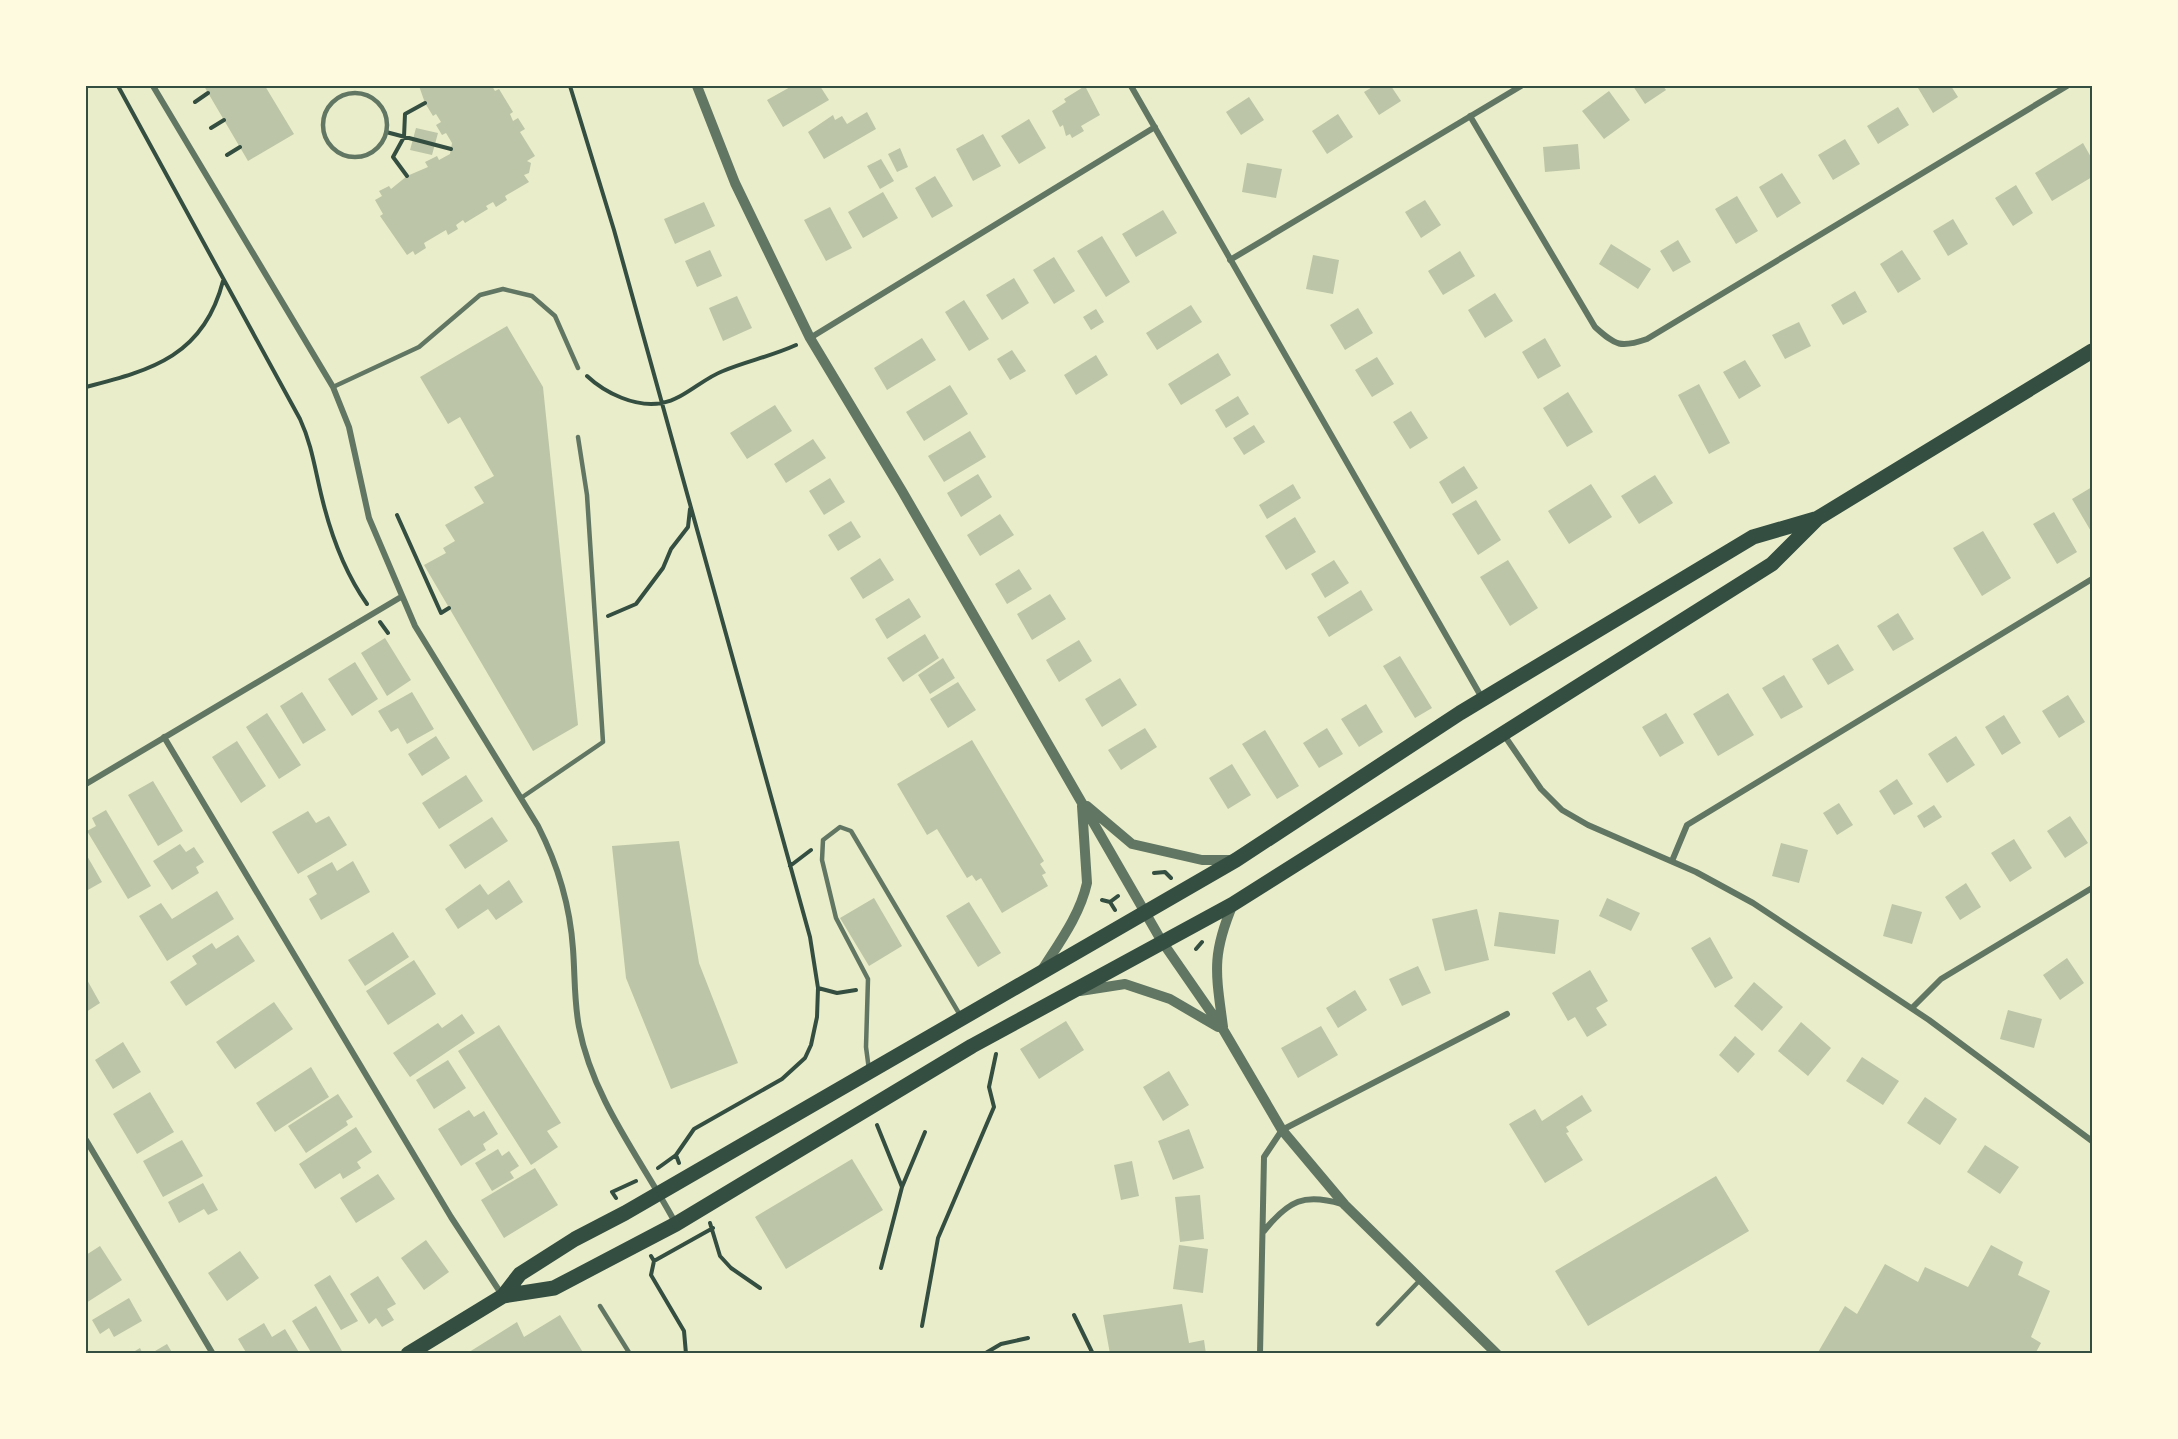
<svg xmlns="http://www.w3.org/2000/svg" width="2178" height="1439" viewBox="0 0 2178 1439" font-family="Roboto,sans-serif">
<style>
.building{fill:#bcc5a7}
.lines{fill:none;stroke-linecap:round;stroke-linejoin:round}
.path{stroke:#344e41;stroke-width:4}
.service{stroke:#617663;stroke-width:4.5}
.minor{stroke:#617663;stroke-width:6}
.tertiary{stroke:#617663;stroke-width:10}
.primary{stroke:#344e41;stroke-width:15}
.neatline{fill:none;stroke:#344e41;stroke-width:2}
</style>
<rect width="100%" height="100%" fill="#e9edc9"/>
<path class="building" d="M204,86h61l29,48 -46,27z
M419,86h73l3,5 4,-2 14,23 -3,2 3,7 5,-3 7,11 -5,3 15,24 -8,5 4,2 -2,10 -5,2 5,7 -24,14 2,4 -11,7 -3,-5 -7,4 2,3 -23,14 -2,-3 -7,5 2,4 -10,6 -2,-5 -22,13 2,5 -11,7 -2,-4 -6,4 -27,-39 3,-2 -8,-14 7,-4 -3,-5 10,-5 2,3 16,-13 21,-9 -3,-5 12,-6 2,4 11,-6 2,-11 -6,-10 -4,2 -6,-10 5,-3 -5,-8 -3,2 -8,-13z
M792,86h28l9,14 -46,27 -16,-27z
M1085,86l15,29 -19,11 3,5 -12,7 -2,-4 -4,2 -3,-11 -3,2 -8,-16 14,-9 -2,-3z
M1374,86h17l10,15 -22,14 -15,-23z
M1633,86h30l3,4 -21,14z
M1922,86h29l7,11 -25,16 -15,-25z
M1609,91l21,29 -26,19 -22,-28z
M1249,97l15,23 -23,15 -15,-23z
M1898,107l11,18 -31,19 -11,-18z
M867,112l9,17 -52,30 -16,-27 25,-17 2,5 7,-4 5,8z
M1338,114l15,23 -26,17 -15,-23z
M1029,119l17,29 -27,16 -18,-28z
M416,128l22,5 -6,22 -22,-5z
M983,134l18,32 -28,15 -17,-32z
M1845,139l15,25 -27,16 -15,-25z
M2083,143l9,16v18l-40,24 -17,-28z
M1578,144l2,25 -35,3 -2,-25z
M900,148l8,19 -11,5 -9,-18z
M881,159l13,22 -14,8 -13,-23z
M1247,163l35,6 -6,29 -34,-6z
M1782,173l19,30 -24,15 -18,-31z
M935,176l18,30 -21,12 -17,-30z
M2016,185l17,28 -20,13 -18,-28z
M883,192l15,26 -35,20 -15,-26z
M1737,196l21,35 -22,13 -21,-35z
M1425,200l16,25 -20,13 -16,-26z
M704,202l11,24 -40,18 -11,-25z
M830,207l22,41 -26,13 -22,-41z
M1163,210l14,23 -41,24 -14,-23z
M1953,219l15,25 -20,12 -15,-25z
M1102,236l28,46 -24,15 -29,-46z
M1678,240l13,22 -18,10 -13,-21z
M1611,244l40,25 -13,20 -39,-25z
M710,250l12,26 -25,11 -12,-26z
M1902,250l19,29 -23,14 -18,-29z
M1460,251l15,25 -32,19 -15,-24z
M1313,255l26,5 -6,34 -27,-5z
M1054,257l21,34 -21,13 -21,-34z
M1014,278l15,25 -27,17 -16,-25z
M1855,291l12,21 -24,13 -12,-20z
M1495,293l18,28 -28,17 -17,-28z
M737,296l15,32 -29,13 -14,-33z
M964,300l25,39 -20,12 -24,-39z
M1191,305l11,17 -45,28 -11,-17z
M1358,308l15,25 -28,17 -15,-25z
M1096,309l8,13 -13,8 -8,-13z
M1799,322l12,24 -26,13 -13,-24z
M507,326l36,61 35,338 -45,26 -109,-186 22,-12 -3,-5 12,-7 -10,-16 39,-22 -10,-16 20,-11 -34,-59 -12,7 -28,-47z
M922,338l14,22 -49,30 -13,-22z
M1545,338l16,28 -23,13 -16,-27z
M1012,350l14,21 -16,9 -13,-21z
M1218,353l13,22 -50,30 -13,-21z
M1096,355l12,20 -32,20 -12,-20z
M1377,357l17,27 -22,13 -17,-27z
M1745,360l16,26 -22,13 -16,-27z
M1699,384l31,59 -21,11 -31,-59z
M950,385l18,29 -44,27 -18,-29z
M1568,392l25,40 -26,15 -24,-39z
M1238,396l11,18 -23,14 -11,-18z
M775,405l17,26 -45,28 -17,-26z
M1411,411l17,27 -18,11 -17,-27z
M1254,425l11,17 -21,13 -11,-17z
M970,431l16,26 -42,25 -16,-26z
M813,439l13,19 -40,25 -12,-19z
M1464,466l14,22 -26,16 -13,-22z
M978,474l14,23 -31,20 -14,-24z
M1655,475l18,28 -34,21 -18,-28z
M830,478l15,24 -21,13 -15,-24z
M1293,484l8,14 -34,21 -8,-14z
M1591,484l21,33 -43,27 -21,-33z
M2092,487v46l-20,-34z
M1476,500l25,40 -23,15 -26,-41z
M2054,512l23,40 -20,12 -24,-40z
M1000,514l14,21 -34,21 -13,-21z
M1295,517l21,35 -30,18 -21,-34z
M851,521l10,16 -23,14 -10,-16z
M1983,531l28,47 -29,18 -29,-48z
M880,558l14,22 -31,19 -13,-21z
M1334,560l15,23 -24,15 -14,-24z
M1508,560l30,48 -28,18 -30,-49z
M1019,569l13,20 -25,15 -12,-20z
M1361,590l12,20 -44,27 -12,-20z
M1050,594l16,25 -34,21 -15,-26z
M909,598l12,19 -34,22 -12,-20z
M1898,613l16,26 -21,12 -16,-25z
M925,634l14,24 -36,24 -16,-24z
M385,638l26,42 -24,16 -26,-43z
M1079,640l13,21 -33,21 -13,-22z
M1838,644l16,26 -26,15 -16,-26z
M1400,656l32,52 -17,10 -32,-52z
M943,658l12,20 -25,16 -12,-19z
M355,662l23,37 -26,17 -24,-37z
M1784,675l19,32 -22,12 -19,-31z
M1120,678l17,27 -35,22 -17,-28z
M958,682l18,28 -28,18 -18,-29z
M302,692l24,38 -23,14 -23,-38z
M412,692l22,37 -27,15 -9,-16 -7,4 -13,-21z
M1728,693l26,42 -36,21 -25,-42z
M2068,695l17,27 -26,16 -17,-27z
M1366,704l17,28 -24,15 -18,-28z
M267,713l34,52 -22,14 -33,-52z
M1666,713l18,30 -24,14 -18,-30z
M2004,715l17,28 -19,12 -17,-28z
M1145,728l12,19 -36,23 -13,-20z
M1327,728l16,26 -24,14 -16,-25z
M1265,730l34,56 -22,13 -35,-55z
M436,736l14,22 -28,18 -14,-22z
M1956,736l19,29 -28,18 -19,-29z
M972,740l72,121 -4,3 6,9 -4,2 6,11 -46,27 -21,-35 -5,3 -4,-6 -5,3 -30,-49 -10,6 -30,-51z
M237,741l29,45 -25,17 -29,-46z
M1232,764l19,31 -23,14 -19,-31z
M466,775l17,26 -44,28 -17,-26z
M1897,779l16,25 -19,11 -15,-24z
M153,781l30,50 -25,15 -30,-51z
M1839,803l14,22 -16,10 -14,-22z
M1934,805l8,12 -18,11 -7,-12z
M106,810l45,76 -23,13 -41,-68 9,-5 -4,-8z
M308,811l8,12 13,-7 18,29 -49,29 -26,-42z
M2070,816l18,27 -23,15 -18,-27z
M492,817l16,24 -43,28 -16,-24z
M2014,839l18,29 -22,14 -19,-29z
M679,841l20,122 39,100 -67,26 -45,-111 -14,-132z
M1781,843l27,7 -9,33 -27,-7z
M180,844l6,8 8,-5 10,15 -8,5 3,6 -27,17 -19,-29z
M86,854l16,28 -16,9z
M353,861l17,31 -49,28 -12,-21 8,-5 -10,-18 25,-14 5,9z
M509,880l14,22 -27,18 -8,-11 -30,20 -13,-20 35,-25 8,11z
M1966,883l15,24 -21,13 -15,-23z
M217,891l17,28 -67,42 -28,-45 22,-13 11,16z
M874,898l28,48 -33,20 -29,-48z
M1607,898l33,15 -9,18 -32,-15z
M969,902l32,51 -23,14 -32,-51z
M1892,904l30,8 -10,32 -29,-8z
M1477,909l12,51 -44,11 -13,-52z
M1499,912l60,8 -4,34 -61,-8z
M393,932l16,25 -44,29 -17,-26z
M238,935l17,26 -69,45 -16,-24 27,-18 -5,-8 20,-13 4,6z
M1710,937l23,41 -18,10 -24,-40z
M2067,958l17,25 -24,17 -17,-25z
M414,960l22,34 -48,31 -22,-34z
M1418,966l13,27 -29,13 -13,-27z
M1590,970l18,31 -12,7 11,17 -20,12 -12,-20 -7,4 -16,-28z
M86,978l14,25 -14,9z
M1754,982l29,25 -21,24 -28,-25z
M1355,990l12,20 -29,18 -12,-20z
M274,1002l19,27 -58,40 -19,-27z
M2008,1010l34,9 -8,29 -34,-9z
M462,1014l13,19 -65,44 -17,-24 45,-30 4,5z
M1066,1021l18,29 -45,29 -19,-30z
M1801,1022l30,26 -23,28 -30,-25z
M499,1025l62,98 -14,8 11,16 -27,18 -73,-114z
M1321,1026l17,29 -40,23 -17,-30z
M1735,1036l20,18 -17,19 -19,-18z
M123,1042l18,30 -28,17 -18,-29z
M1862,1057l37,24 -16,24 -37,-24z
M448,1060l18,28 -32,21 -18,-29z
M311,1067l18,30 -54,35 -19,-29z
M1169,1071l20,34 -26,16 -20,-34z
M150,1092l24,40 -37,22 -24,-40z
M338,1094l15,23 -7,4 2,4 -42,28 -18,-27z
M1582,1095l10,16 -26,16 3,5 -3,1 17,27 -38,23 -36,-59 26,-15 7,12z
M1925,1097l32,22 -17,26 -33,-22z
M469,1110l5,7 10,-6 14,23 -15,10 3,6 -25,16 -23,-37z
M356,1127l16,25 -15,10 4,6 -18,11 -3,-6 -25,16 -16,-25z
M1189,1129l15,39 -31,12 -15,-39z
M182,1140l21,36 -40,21 -20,-36z
M1985,1145l34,22 -19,27 -33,-22z
M498,1149l4,7 7,-5 10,15 -9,6 4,6 -22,13 -17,-28z
M852,1159l31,51 -97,59 -31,-52z
M1132,1161l7,35 -18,4 -7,-35z
M535,1168l23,37 -54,33 -23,-38z
M378,1174l17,25 -39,24 -16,-25z
M1716,1176l33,55 -161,95 -33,-55z
M203,1183l15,27 -10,5 -4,-6 -25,14 -11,-21z
M1200,1195l4,44 -24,3 -5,-45z
M426,1240l23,32 -25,18 -23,-32z
M1179,1245l29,4 -5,44 -30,-4z
M1991,1245l32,17 -5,13 32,16 -19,46 10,6 -6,11h-218l28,-48 12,8 28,-50 33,18 7,-15 43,20z
M100,1246l22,34 -36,23v-48z
M240,1251l19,27 -32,23 -19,-28z
M330,1275l28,46 -17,9 -27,-45z
M378,1276l18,28 -9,5 7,11 -12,7 -6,-9 -7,6 -19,-30z
M129,1298l13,23 -28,16 -5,-9 -9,6 -8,-14z
M1182,1304l7,39 15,-3 2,14h-96l-7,-39z
M316,1306l26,45 -4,3h-26l-20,-33z
M560,1315l24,39h-118l51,-32 7,15z
M264,1323l8,14 13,-8 15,25h-53l-9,-15z
M167,1344l6,10h-23z
M140,1348l3,6h-13z"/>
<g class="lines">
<path class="path" d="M118,86l182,333c12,26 15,51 22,79 9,37 23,75 45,106
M570,86l44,144 196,707 8,51 -1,29 -6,28 -6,13 -23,21 -88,50 -18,26
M195,102l13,-9
M211,128l13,-8
M386,132l65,17
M227,155l13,-8
M407,176l-14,-19 11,-20 1,-23 20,-11
M587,376c18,17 49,32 75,27 22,-4 40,-24 61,-32 24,-10 49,-15 73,-26
M86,387c67,-17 118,-32 137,-106
M397,515l44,98 8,-5
M608,616l28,-12 27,-36 8,-19 17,-22 2,-18
M380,622l8,11
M790,866l21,-16
M1154,873l11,-1 6,6
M1102,900l8,2
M1115,910l-5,-8 8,-6
M1196,949l6,-7
M818,988l19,5 19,-3
M877,1125l25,62
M658,1168l18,-13 3,8
M616,1198l-4,-6 24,-11
M710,1223l10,33 11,12 29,20
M651,1256l3,5 59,-33
M654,1261l-3,14 33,56 2,23
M881,1268l21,-81 23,-55
M1074,1315l19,39
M922,1326l16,-88 56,-131 -5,-20 7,-33
M984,1354l17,-10 27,-6"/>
<path class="service" d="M323 125a32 32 0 1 1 64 0a32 32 0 1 1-64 0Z
M333,387l86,-40 61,-52 23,-6 29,7 23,20 23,52
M521,798l82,-56 -16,-247 -9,-58
M869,1070l-3,-23 2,-68 -32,-61 -14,-58 1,-20 17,-13 11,4 109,184
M600,1306l30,48
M1378,1324l42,-44"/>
<path class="minor" d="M153,86l180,301 16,40 20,91 46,108 123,200c20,39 32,79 35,123 2,26 1,52 6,78 14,73 62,132 97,197
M1131,86l351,612
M1470,116l125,211c21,19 26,21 52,12l420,-253
M1230,260l291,-174
M810,338l345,-211
M1504,735l37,54 21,21 26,15 108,47 57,31 176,117 163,121
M164,737l287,480 51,78
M86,784l315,-187
M1672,861l15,-36 405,-246
M1912,1008l29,-29 151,-91
M86,1140l127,214
M1264,1231c25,-31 40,-38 78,-27
M1260,1354l4,-197 18,-27 225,-116"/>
<path class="tertiary" d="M697,86l38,97 75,155 92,153 259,449 63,91 58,99 63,75 152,149
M1087,806l45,38 70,16h31
M1042,970c17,-27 38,-55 45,-87l-5,-77
M1080,991l45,-7 45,15 48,28
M1223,1027c-7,-54 -12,-71 10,-123"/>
<path class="primary" d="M503,1296l51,-8 122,-64 296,-178 261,-142 539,-340 46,-46 274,-167
M408,1354l95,-58 17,-22 55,-35 50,-26 611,-353 224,-147 293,-176 62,-18"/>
</g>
<rect width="2178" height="1439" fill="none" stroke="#fefae0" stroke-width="174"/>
<rect x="87" y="87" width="2004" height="1265" class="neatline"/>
</svg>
